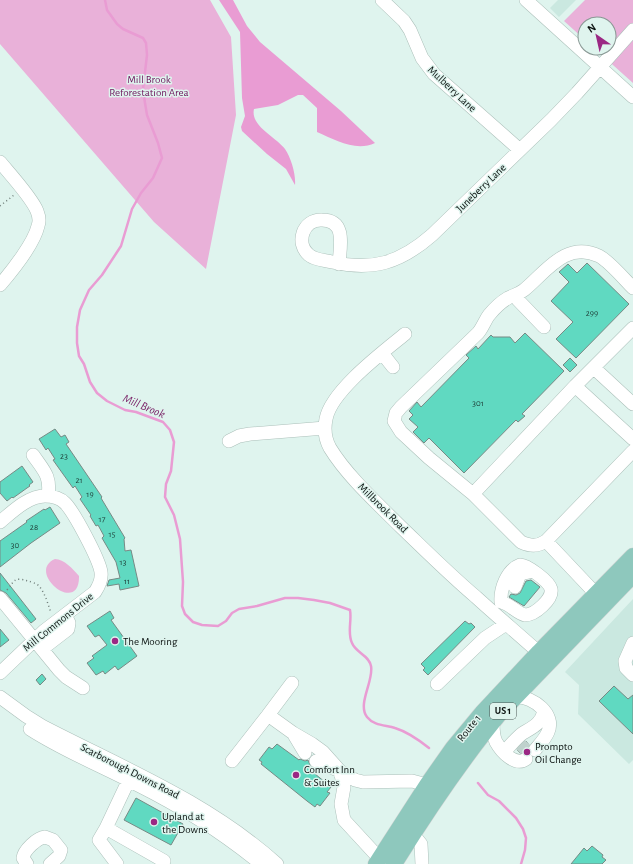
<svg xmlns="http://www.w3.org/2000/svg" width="633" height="864" viewBox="0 0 633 864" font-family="'Alegreya Sans',sans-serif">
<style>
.built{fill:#cae8e0}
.green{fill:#e9b1d9}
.water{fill:#e99cd3}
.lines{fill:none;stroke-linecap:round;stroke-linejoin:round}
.stream{stroke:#e99cd3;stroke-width:2.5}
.building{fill:#60d9c1;stroke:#778a85}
.minor-tunnel{stroke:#bfd2cd;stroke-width:13;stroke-dasharray:13 6;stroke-linecap:butt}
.minor-casing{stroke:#acc0ba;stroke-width:14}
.major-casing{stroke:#d3d4d4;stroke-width:17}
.path{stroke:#72807c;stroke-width:1.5;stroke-dasharray:1 3;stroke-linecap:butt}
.minor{stroke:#fff;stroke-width:13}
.major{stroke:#8ec8bd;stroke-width:16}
.poi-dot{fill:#9b2884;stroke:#dff4ee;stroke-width:1.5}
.labels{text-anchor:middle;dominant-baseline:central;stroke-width:3;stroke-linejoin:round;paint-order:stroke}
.number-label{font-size:9px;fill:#20433c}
.shield{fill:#dff4ee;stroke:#4a5552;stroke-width:1}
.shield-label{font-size:10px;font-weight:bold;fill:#0a110f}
.park-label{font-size:11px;fill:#6d145c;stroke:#dff4ee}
.street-label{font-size:11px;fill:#0a110f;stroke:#dff4ee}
.poi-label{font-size:11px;fill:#0a110f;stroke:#dff4ee;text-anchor:start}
.water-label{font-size:12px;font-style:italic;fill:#7a2368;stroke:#dff4ee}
</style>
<rect width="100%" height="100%" fill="#dff4ee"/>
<path class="built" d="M558,0h18l-17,17 -9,-9z
M633,599v161l-4,4 -51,-50 1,-29 -14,-13z"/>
<path class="green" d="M0,0h210l21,37 5,78 -30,154 -52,-47 -154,-178z
M585,0h48v83l-39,-35h15v-24h-24v16l-21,-19z
M55,559c9,0 18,10 24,17 1,41 -54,-4 -24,-17z"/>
<path class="water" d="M219,0h14l14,26 13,16 81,69 34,32c-19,9 -40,-3 -58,-11v-24l-14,-13h-5l-20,10 -24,4c-4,17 22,28 31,40 6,9 11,25 10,36l-9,-16 -19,-15 -25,-23 -1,-4 4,-11 -3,-18 -2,-66z"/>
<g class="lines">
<path class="stream" d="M105,0l2,10 10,14 6,5 20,9 3,5 1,12 -4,34 2,14 2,12 11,28 4,15 -9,20 -12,15 -9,16 -11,37 -19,29 -13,15 -9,20 -3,17v16l2,13 5,8 6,18 7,11 10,8 18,9 11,2 27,10 7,8 4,12 -3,29 -5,13 -1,13 9,18 6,24 3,43 -1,24 3,8 8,8 9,3 16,1 8,-5 6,-8 7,-4 18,-3 28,-8h13l16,2 16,3 20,7c2,11 -3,23 2,33 4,10 17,12 19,23 3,15 -14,38 -4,51 7,9 19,8 28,11 13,4 24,12 34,20
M478,783l10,12 11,6 17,17 7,11 3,9 -1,12 -4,14"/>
</g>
<path class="building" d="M587,263l42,41 -53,54 -20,-19 17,-17 -22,-21 18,-19 -10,-10 9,-8 9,9z
M525,333l39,38 -42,43 3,2 -7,6 -2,-2 -52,53 -35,-35 -5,5 -11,-11 5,-5 -9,-8 4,-4 -4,-4 8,-9 4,5 48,-49 -3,-3 10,-9 2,3 13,-14 2,2h17l5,6z
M570,358l7,7 -7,7 -7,-7z
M55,429l6,8 4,-2 4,7 -3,2 36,53 -1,1 24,40 -1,1 1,12 6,-1 8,36 -19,4 -1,-6 -12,2 2,-6 11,-2 -4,-16 -14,-24 2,-2 -6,-11 -2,1 -6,-10 1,-1 -11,-16 2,-2 -7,-11 -2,2 -20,-28 2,-1 -7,-11 -2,2 -7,-11z
M22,466l11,16 -4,3 1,1 -3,2 -14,10 -1,-1 -5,4 -7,-8v-11z
M50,507l10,16 -29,20 -31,24v-26l27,-19 -1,-1 18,-12 1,1z
M0,573l36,46 -5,4 -25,-30 -6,-3z
M531,580l9,7 -16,19 -15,-9 2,-3 5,1 4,-2 6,-12z
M110,611l4,7 -3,2 26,36 -19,14 -3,-4 -10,8 -2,-3 -7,4 -9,-12 7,-5 -2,-2 15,-11 -8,-10 -4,2 -8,-11z
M465,621l4,3 2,-1 4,4 -47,48 -5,-5 2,-2 -4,-4z
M0,629l9,11 -9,7z
M42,674l4,5 -6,6 -4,-5z
M614,686l14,13 5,-4v39l-34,-33z
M526,741l3,4 -2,6 -7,2 -3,-3z
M277,744l22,16 1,-1 5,2 3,-1 3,7 -2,2 22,18 -4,5 3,1 -10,13 -3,-2 -2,3 -8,-6 -46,-37 1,-2 -3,-2 10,-13 3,2z
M136,798l47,26 -12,21 -47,-25z
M592,846l11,9 -1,2 4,3 -4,4h-31l13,-16 3,3z"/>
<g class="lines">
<path class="minor-tunnel" d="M520,753l9,-9"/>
<defs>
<path id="minor" d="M382,0l22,21 6,9 12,28 12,16 86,76
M526,0l107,97
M0,162c10,12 32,36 37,49 2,5 3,10 1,15 -4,17 -26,45 -38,59
M339,264c1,-17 8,-44 -17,-44 -19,-1 -27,23 -13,35 6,5 15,5 23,7 41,9 68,1 100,-27l119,-115 26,-27 56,-63
M633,288c-8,-8 -24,-27 -34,-32 -33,-16 -53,16 -75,34 -5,4 -10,5 -16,8 -7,4 -14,11 -19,17 -4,5 -6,12 -11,18l-77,74 -5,6 -2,8 7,11 28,26 44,36 48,48c9,4 16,5 25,-1l87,-90
M515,295l3,5 26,27
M405,334c-22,18 -74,57 -79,85 -2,10 -1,20 4,29 17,28 48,56 71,79 25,24 49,48 75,70 23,21 47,41 70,62
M382,353l11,14
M594,368l39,36
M575,386l58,53
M229,441l10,-5 11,-2 75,-6
M33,455c11,16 18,21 15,41
M473,494l102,-108 58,-58
M0,522c12,-10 28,-26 45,-26 7,0 15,2 20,7 9,9 34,56 36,69 1,7 -2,14 -6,20l-51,39 -44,42
M546,541l50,53
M520,565c7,0 29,16 31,24 2,10 -16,26 -26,26 -7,-1 -15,-11 -24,-13 -1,-13 6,-32 19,-37z
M515,587l5,-13 9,-2
M0,598l59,72 7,7 17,11
M633,643l-8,18 1,7 7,7
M42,649l26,-20 1,-6 -4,-8
M292,683l-24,32 25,18 19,11 11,8 17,19 4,16 -3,17 3,16 35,38
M437,684l48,-46 21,-14
M0,697l26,19 16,10c81,42 166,76 235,138
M517,697c16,0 39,17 31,35 -3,7 -9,13 -13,18
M493,722c0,7 0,14 3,20 5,9 19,25 30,17
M30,729c34,22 72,37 108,56 46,23 83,46 123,79
M293,733l12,20
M504,752c6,-6 12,-14 19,-19 10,-6 18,-9 21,-22
M232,761l36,-46
M316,761l24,10 15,9 8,2 49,-1 15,4
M132,773l-26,55 58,33 -2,3
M106,828l-7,12 18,24
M413,834l8,10 1,20
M27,864l-4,-6c1,-8 14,-20 22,-21l8,3 8,10 -2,6 -9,8"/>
<path id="major" d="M376,864l51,-79 26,-37 29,-35 57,-61 94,-96
M394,864c33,-53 67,-104 107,-152l132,-137"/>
</defs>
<use href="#minor" class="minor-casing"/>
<use href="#major" class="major-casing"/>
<path class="path" d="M0,206l14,-11
M7,590c8,-10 7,-13 21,-9 3,1 8,2 11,5 6,7 9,18 12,27"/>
<use href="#minor" class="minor"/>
<use href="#major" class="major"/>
</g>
<g class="poi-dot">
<circle cx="115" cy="641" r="4"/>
<circle cx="527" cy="752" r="4"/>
<circle cx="296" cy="775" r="4"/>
<circle cx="154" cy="822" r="4"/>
</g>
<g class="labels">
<g class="number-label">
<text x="592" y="313">299</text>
<text x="478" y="403">301</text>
<text x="64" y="456">23</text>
<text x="79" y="480">21</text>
<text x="90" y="494">19</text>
<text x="102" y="519">17</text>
<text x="34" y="527">28</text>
<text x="112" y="534">15</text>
<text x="15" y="545">30</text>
<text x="123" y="562">13</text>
<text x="127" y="581">11</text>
</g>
<rect class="shield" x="490" y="703" width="26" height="16" rx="3"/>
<g class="shield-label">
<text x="503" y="711">US 1</text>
</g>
<g class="park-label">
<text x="149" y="79">Mill Brook<tspan x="149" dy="13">Reforestation Area</tspan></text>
</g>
<g class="street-label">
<text transform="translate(452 89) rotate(43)">Mulberry Lane</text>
<text transform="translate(481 188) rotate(-44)">Juneberry Lane</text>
<text transform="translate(383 508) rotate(45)">Millbrook Road</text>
<text transform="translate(58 622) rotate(-39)">Mill Commons Drive</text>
<text transform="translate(469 728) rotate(-51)">Route 1</text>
<text transform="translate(130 771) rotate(27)">Scarborough Downs Road</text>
</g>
<g class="poi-label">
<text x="123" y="641">The Mooring</text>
<text x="535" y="746">Prompto<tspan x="535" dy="13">Oil Change</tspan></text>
<text x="304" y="769">Comfort Inn<tspan x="304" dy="13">&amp; Suites</tspan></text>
<text x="162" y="816">Upland at<tspan x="162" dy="13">the Downs</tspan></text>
</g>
<g class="water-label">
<text transform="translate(144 406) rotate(23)">Mill Brook</text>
</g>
</g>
<g transform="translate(597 36) rotate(326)"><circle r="19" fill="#dff4ee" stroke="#8a9995"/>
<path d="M0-3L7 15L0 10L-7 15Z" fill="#9b2884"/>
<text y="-6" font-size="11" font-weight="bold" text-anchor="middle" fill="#0a110f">N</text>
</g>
</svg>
